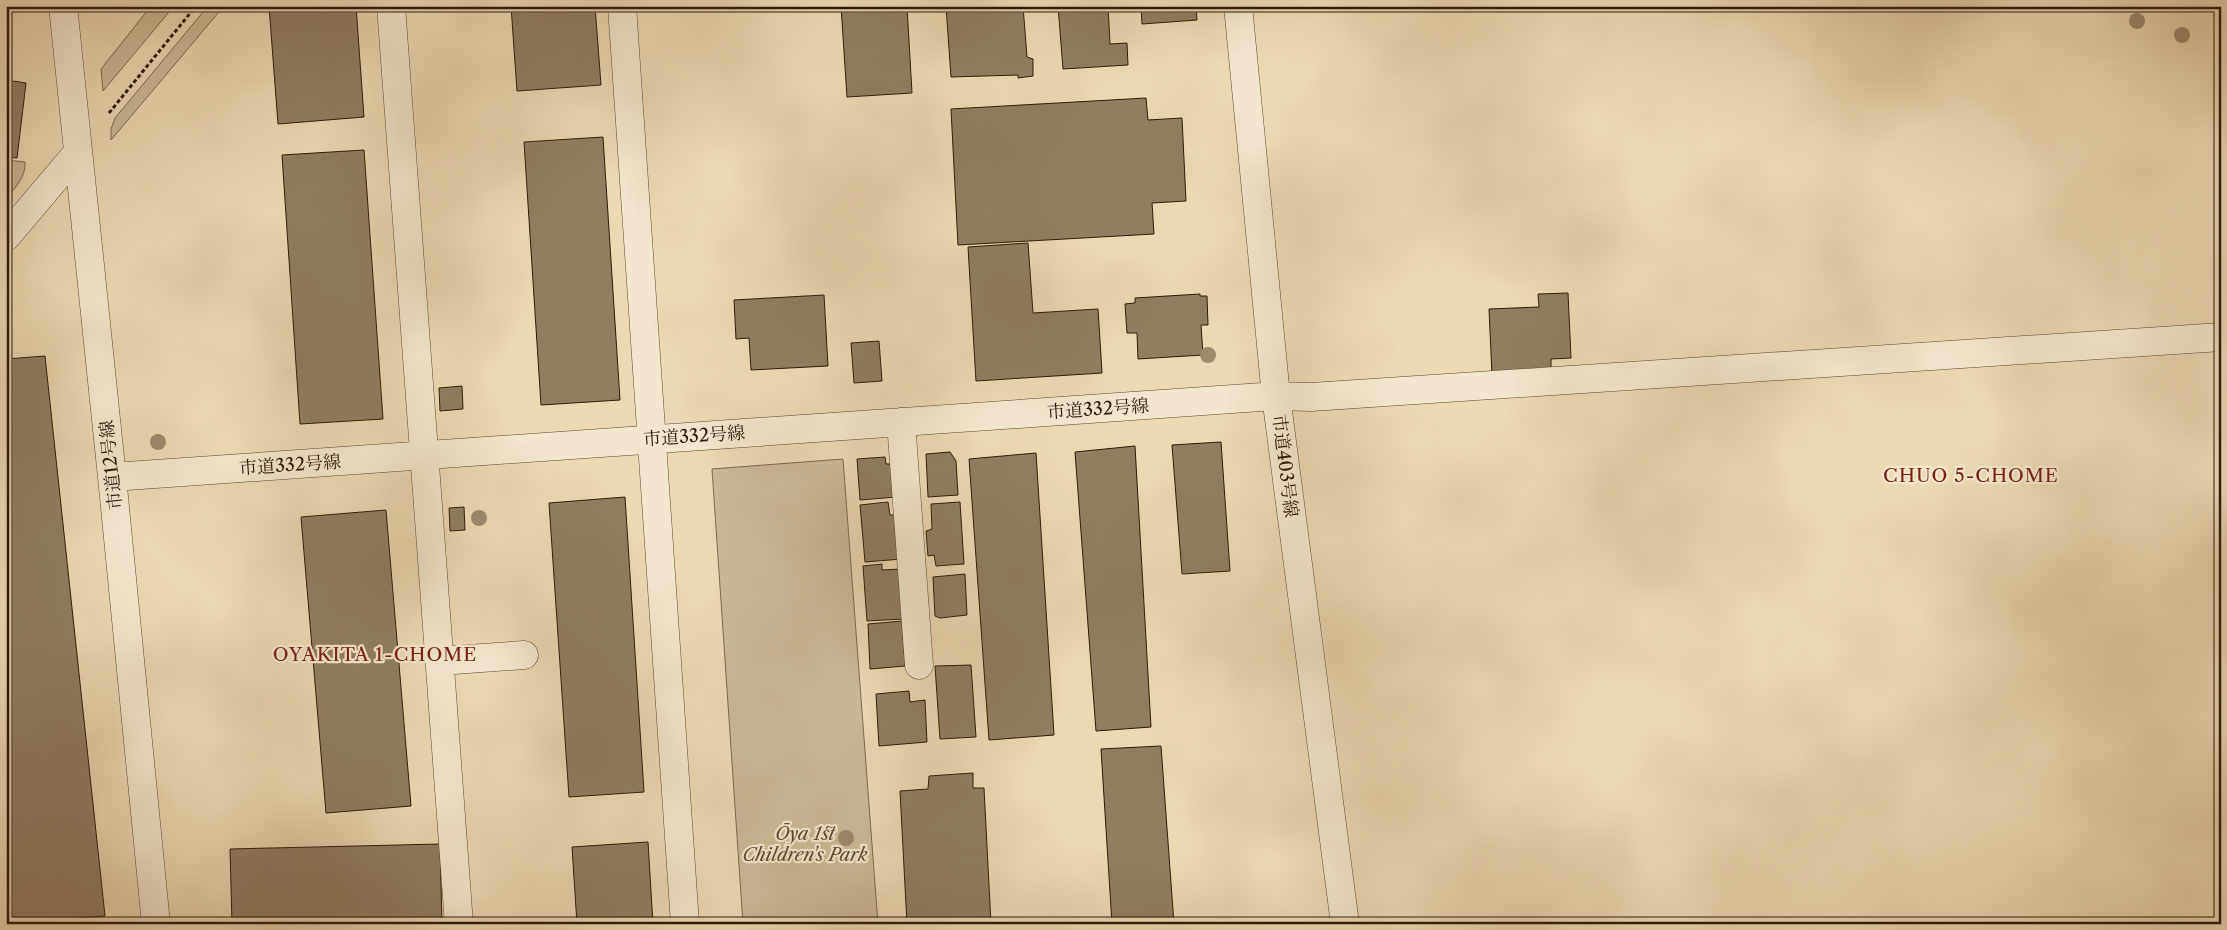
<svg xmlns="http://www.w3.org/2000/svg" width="2227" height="930" viewBox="0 0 2227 930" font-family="'Libre Caslon Text','Noto Serif JP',serif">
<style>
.green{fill:#cab996;stroke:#7a6a50}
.building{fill:#8f7e62;stroke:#2b1b0a}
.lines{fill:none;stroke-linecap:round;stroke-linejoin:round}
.minor-casing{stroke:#5b4a34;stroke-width:29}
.path{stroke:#2b1b0a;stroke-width:3;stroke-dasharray:4 2.5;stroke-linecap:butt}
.minor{stroke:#f2e6ce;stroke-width:28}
.tree{fill:#9c8a6d}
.labels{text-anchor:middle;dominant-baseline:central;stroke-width:4.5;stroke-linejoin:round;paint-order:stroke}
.street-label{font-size:18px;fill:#2b1b0a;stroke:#f2e6ce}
.park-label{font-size:18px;font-style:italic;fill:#5b4a34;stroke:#f2e6ce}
.neighbourhood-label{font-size:19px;letter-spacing:1px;fill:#7a1f14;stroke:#f2e6ce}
</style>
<rect width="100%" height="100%" fill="#ebd9b3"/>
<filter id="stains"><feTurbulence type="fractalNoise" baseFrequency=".004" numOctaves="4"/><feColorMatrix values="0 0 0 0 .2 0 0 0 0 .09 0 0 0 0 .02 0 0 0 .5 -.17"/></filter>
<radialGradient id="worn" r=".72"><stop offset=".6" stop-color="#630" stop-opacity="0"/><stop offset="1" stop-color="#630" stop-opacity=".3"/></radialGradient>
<path class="green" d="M151,6h23l-71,85 -2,-22z
M208,6h16l-113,134v-11l4,-11z
M6,160l19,2c1,15 -10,26 -19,37z
M843,459l35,465h-135l-31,-455z"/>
<path class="building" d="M269,6h87l8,111 -86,7z
M511,6h84l6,79 -84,6z
M841,6h66l5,87 -65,4z
M946,6h77l4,51 6,2v17l-15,2v-3l-67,2z
M1058,6h50l2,38 17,-1 1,22 -65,4z
M1141,6h55l1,14 -55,4z
M6,80l20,3 -9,75 -11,-1z
M1146,98l2,22 34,-2 4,83 -34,2 2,31 -196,11 -7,-136z
M603,137l17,263 -79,5 -17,-263z
M364,150l19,269 -83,5 -18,-269z
M1028,243l5,70 65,-4 4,64 -126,8 -8,-134z
M1568,293l3,65 -20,1v13l-59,3 -3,-66 50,-2 -1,-13z
M1200,294v2h7l1,29h-7l2,30 -65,4 -1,-26h-10l-2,-29 10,-1v-5z
M824,295l4,71 -77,4 -2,-32 -13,1 -2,-39z
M879,341l3,40 -28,2 -3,-40z
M45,356l60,560 -99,8v-565z
M462,386l1,23 -23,2 -1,-23z
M1221,442l9,129 -48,3 -10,-129z
M1135,446l16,281 -55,4 -21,-279z
M950,452l6,9 2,34 -30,2 -2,-43z
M1036,453l18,282 -65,5 -20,-281z
M885,457l1,7h8l2,33 -36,3 -3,-41z
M625,497l19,295 -75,5 -20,-294z
M888,502l2,13h8l4,44 -37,3 -5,-57z
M960,502l4,62 -28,2 -2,-11 -6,1 -2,-25 6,-2 -1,-25z
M464,507l1,23 -15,1 -1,-23z
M386,510l25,296 -85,7 -25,-296z
M882,564v6l19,-1 3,50 -37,2 -4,-55z
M965,574l2,41 -27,3 -5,-2 -2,-39z
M902,621l3,45 -35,3 -2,-45z
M971,665l5,72 -36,2 -5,-73z
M909,691l1,11 15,-2 2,42 -48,4 -3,-52z
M1161,746l13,178h-62l-11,-175z
M973,773v15h11l7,136h-84l-7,-133 28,-2 1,-13z
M648,842l5,82h-76l-5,-77z
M440,844l2,80h-210l-2,-75z"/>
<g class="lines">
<defs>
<path id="minor" d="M63,6l49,471 44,447
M391,6l68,918
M622,6l63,918
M1238,6l38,390 69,528
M6,237l72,-85
M901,422l18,243
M112,477l1164,-81 35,1 910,-60
M440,661l84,-6"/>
</defs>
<use href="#minor" class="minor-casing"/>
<path class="path" d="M109,113l87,-107"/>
<use href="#minor" class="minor"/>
</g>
<g class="tree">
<circle cx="2137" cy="21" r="8"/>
<circle cx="2182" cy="35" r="8"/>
<circle cx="1208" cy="355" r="8"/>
<circle cx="158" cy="442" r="8"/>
<circle cx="479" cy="518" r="8"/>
<circle cx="846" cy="838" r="8"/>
</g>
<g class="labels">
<g class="street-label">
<text transform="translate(1098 409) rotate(-4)">市道332号線</text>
<text transform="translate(694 436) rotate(-4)">市道332号線</text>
<text transform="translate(111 465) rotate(-96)">市道12号線</text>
<text transform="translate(290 465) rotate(-4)">市道332号線</text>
<text transform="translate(1285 466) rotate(83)">市道403号線</text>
</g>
<g class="park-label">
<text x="805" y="834">Ōya 1st<tspan x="805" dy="21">Children's Park</tspan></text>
</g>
<g class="neighbourhood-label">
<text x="1971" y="475">CHUO 5-CHOME</text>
<text x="375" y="654">OYAKITA 1-CHOME</text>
</g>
</g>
<rect width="2227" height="930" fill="none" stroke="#ebd9b3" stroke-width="25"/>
<rect x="8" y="8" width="2212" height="915" fill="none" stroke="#2b1b0a" stroke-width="2.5"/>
<rect x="12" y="12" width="2202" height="905" fill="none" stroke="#2b1b0a"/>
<rect width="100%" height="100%" filter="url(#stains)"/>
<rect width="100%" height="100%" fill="url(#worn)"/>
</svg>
